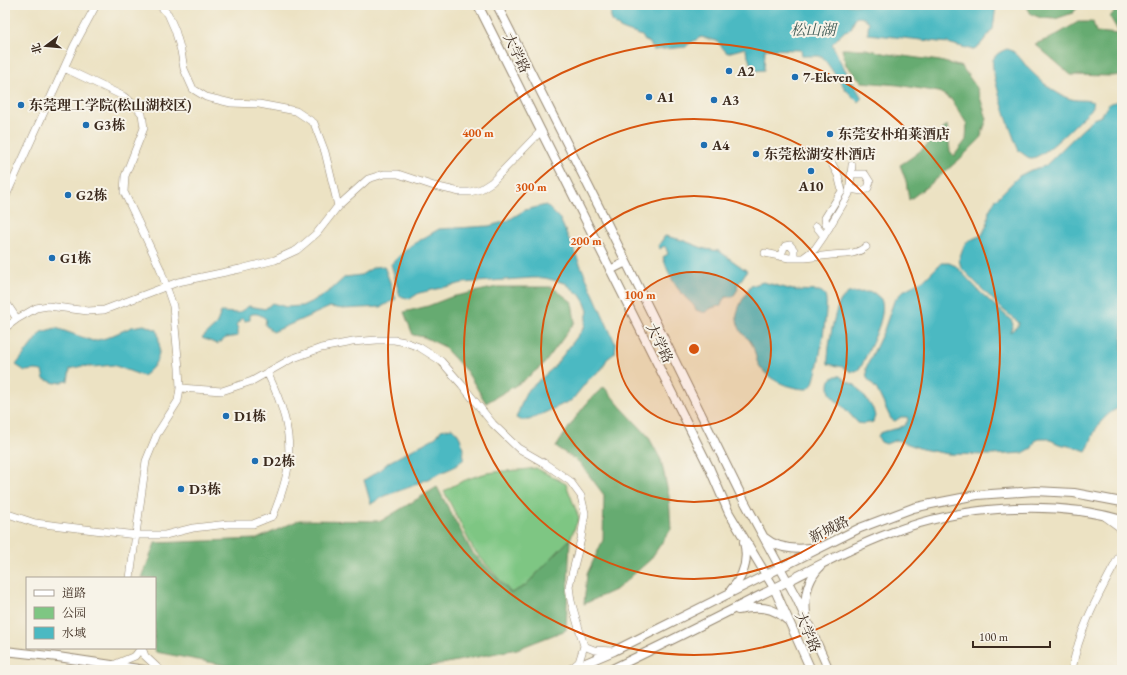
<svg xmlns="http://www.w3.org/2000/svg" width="1127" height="675" viewBox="0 0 1127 675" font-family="'EB Garamond','Noto Serif SC',serif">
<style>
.green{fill:#7ec683;stroke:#5c7850}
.forest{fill:#66ab71;stroke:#506a48}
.water{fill:#4bb9c2;stroke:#437270}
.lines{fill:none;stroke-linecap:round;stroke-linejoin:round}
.minor-casing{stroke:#948670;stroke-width:8}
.major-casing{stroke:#948670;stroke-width:10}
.minor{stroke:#fff;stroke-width:7}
.major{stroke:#fff;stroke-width:8}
.ring{fill:none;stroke:#d7540e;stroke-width:2}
.poi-dot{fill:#1f6fb2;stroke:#f7f3e8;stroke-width:1.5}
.labels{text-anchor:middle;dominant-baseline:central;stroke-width:4;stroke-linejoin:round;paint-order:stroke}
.street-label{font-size:14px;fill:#3b2a1e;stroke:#f7f3e8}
.poi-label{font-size:14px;font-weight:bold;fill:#3b2a1e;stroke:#f7f3e8;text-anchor:start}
.water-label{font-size:15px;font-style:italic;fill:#415c57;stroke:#f7f3e8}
.centre{fill:#d7540e;stroke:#f7f3e8;stroke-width:2}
.ring-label{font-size:12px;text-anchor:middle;font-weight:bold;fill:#d7540e;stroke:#f7f3e8;stroke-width:4;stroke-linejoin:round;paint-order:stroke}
</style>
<rect width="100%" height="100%" fill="#f7f3e8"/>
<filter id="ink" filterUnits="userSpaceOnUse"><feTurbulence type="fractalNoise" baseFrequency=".025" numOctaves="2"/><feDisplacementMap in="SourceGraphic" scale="8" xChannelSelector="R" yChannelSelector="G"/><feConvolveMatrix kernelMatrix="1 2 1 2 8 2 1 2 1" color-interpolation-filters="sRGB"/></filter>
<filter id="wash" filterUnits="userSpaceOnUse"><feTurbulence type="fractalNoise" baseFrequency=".012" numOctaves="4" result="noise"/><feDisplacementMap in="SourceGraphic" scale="16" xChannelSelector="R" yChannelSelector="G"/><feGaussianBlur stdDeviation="0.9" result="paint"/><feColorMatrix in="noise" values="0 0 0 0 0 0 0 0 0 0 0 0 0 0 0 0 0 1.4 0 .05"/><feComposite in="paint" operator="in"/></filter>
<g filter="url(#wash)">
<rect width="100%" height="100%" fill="#ece2c3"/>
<path class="green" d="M536,468l30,16 13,34 -9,21 -45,47 -14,7 -38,-44 -29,-58c13,-8 29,-15 44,-18 16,-3 32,-2 48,-5z"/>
<path class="forest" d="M1026,5h50l2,2 -5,6 -18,6 -14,-1 -10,-4z
M1122,6v69l-10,1 -41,-1 -36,-31 18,-7 25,-15h15l3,10 24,2 -10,-17 8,-10z
M842,49h24l22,5 52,7 22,6 15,21 10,31 -7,20 -19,19 -28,24 -24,18 -3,-19 -6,-16c18,-11 33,-24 47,-40l3,26 4,5 12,-16 1,-16 -16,-25 -12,-7 -41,-7 -36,-3 -16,-17z
M497,287h55l20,15 3,20 -31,42 -21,17 -37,22 -19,-31 -24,-26 -19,-9 -11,-2 -9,-23 24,-6 23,-9z
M604,387l16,19 28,30 13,24 8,36 2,33 -21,31 -33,29 -33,15 3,-30 16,-34 1,-45 -25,-33 -23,-15c14,-21 28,-45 48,-60z
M437,487l35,65 39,41 14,-7 45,-47 -4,91 -49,19 -95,19 -23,2h-149l-94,-18 -2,-4 1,-70h-13l13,-35 102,-4 42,-19 82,1z"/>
<path class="water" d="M613,5h270l15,4 20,-4h78l-3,24 -13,16 -7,5 -25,-7 -80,-9v-6l1,-6c-4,-4 -9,-6 -14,-4l-4,11 -6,2 -13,13 8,17 22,37 -4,4 -12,-12 -24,-34h-20l-1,-6 -36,-1 -1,21 -11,1 -8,-23 -18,5 -10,-12 -16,-4 -11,6 -4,4 -33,3 -3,-7 -4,-2h-1l-3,-5c-15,-6 -39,-8 -29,-31z
M1007,49c11,2 16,15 24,22 11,11 25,24 40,28 7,2 15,0 22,3v6c-12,9 -49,52 -63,50 -4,-1 -7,-5 -11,-7 -6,-13 -30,-81 -26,-91 2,-6 9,-9 14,-11z
M1122,100v307c-12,3 -23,15 -28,26 -3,6 -4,13 -8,18l-8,-3 -19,-4 -13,-6h-5l-6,3 -3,7 -9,5 -32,2 -43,-1 -26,-5 -22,-8 -4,-1 -10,4 -5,-2 -3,-5 1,-3c9,-6 25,-3 29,-14l-1,-3h-6l-6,4 -4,-2 -14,-29 -10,-12 -1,-10 18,-38 10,-29 9,-10 22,-12 16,-16h8l7,3 25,27 30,27 2,4 -3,8 8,-6 1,-3 -2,-2 -16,-13 -40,-40 -2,-9 4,-11 5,-7 14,-6 5,-10 2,-14 6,-11 24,-24 12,-6 14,-4 48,-47 8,-3c8,-12 5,-12 21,-16z
M546,205l14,14 56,126 -1,8 -8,6 -5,10 -13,10 -17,21 -43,20h-9l-4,-2 10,-26 27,-24 31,-40 4,-17 -3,-8 -5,-8 -15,-12 -20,-5h-13l-69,5 -44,10 -9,6 -10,-3 -9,-32 19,-18 29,-17 50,-3 18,-5 18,-11z
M665,236l17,4 23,9 14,2 28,20 -10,15 1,3 -5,8h-7l-3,3 -2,6c-2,1 -4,0 -6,1 -10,2 -5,9 -19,3 -2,-6 -8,-9 -12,-14 -10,-10 -17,-26 -21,-39l5,-3 -2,-6 -2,-2 -4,3 -2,-3z
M384,266l12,33 -15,8 -38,2 -13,-2 -57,25 -8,-7 1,-6c-5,-4 -10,-7 -16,-4v5l-5,1 -3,-3 -6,7 2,3v8l-12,2 -9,6 -15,-6 14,-13 5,-13 17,1 11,-7 16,3 7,-6 14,4 16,-1 17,-8 13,-9 13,-12 16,-2 13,-8z
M763,282l30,8 26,1c5,1 6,4 7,9 2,12 -8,71 -13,83 -1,3 -4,5 -6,6 -18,0 -43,-10 -50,-28 -2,-6 -3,-15 -7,-20 -2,-3 -5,-4 -7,-7 -4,-5 -7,-14 -6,-20 2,-10 9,-20 14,-28z
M867,292l7,1 7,6c7,17 -12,49 -19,66l-4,5 -6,2 -9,-5 -15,-3c-1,-12 6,-54 13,-64 2,-3 5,-5 7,-7z
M144,325l13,5c5,20 3,34 -14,46l-30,-11 -20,2 -11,-1 -12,3 -2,12 -13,2 -11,-4 -2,-8 -6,-1 -11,1 -9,-6 25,-33 15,-4 37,13 13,-3 26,-11z
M836,376h4l6,5 9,4 13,16 5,8 2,7 -2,6 -9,2 -6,-1c-4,-4 -7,-8 -11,-12 -7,-9 -19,-13 -18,-25 0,-6 2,-8 7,-10z
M452,428c10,7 11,19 12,31l-10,8 -44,20 -26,9 -13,8 -7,-24 13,-8 12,-10 47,-25 5,-7z"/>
</g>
<g filter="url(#ink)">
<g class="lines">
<defs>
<path id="minor" d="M159,5l9,9 7,16 6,21 3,18 9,20 13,8 25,6 28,1 37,7 18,12 11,29 13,54
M64,68l59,28 12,9 7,9 2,14 -19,48 -1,16 36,76 13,38 6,62 1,20 -2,13 -21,33 -11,27 -16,117
M850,189l12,2 6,-3 2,-6 -5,-8h-14
M5,198l69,-152 22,-41
M816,226l8,10
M829,228l-3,-4 -1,-6 17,-27 -4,-16 -8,-15
M765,253l24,5h14l12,-9 9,-13 25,-42 3,-29
M780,256l5,-10 5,-1 4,5v8
M805,258c9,-1 17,-2 26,-3 13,-1 24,0 35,-8
M5,301l12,18
M5,328l12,-9 19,-11 12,-2 40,5 16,-1 74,-28 62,-13 35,-9 22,-10 20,-17 21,-27 30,-27 16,-5h14l36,12 26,6h10l11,-3 11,-7 49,-51
M180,388l42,3 30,-10 39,-22 30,-11 31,-6 25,-2h17l11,2 14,5 22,14 21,24 31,39 25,24 26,15 26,18 11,15 4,17 -4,26 -12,47 2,15 13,45
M5,513l30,10 101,12h29l28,-7 35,-4h25l20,-8c6,-15 13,-33 15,-50 4,-35 -6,-63 -21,-94
M1104,516l15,11 3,6
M142,648l3,8 15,14
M113,665l22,-9 6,-8
M573,667l6,-5 5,-16 10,4 18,1
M1072,670c7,-43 30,-81 50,-119"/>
<path id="major" d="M478,5l231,462 20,46 45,75 37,82
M497,5l105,208 140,284 55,102 32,71
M610,270l16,-8
M765,538c14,12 34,12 52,9
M731,590c13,-14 18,-29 13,-48
M738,610c19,-4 35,-4 49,10
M806,614c-2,-18 1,-34 14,-47
M5,651l53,6 87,13
M569,670l45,-19 246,-123 53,-20 18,-4 46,-9 58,-4 39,2 48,9
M610,670c50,-24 100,-49 149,-74 44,-22 88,-47 134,-64 69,-26 158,-33 229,-12"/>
</defs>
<use href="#minor" class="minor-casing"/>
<use href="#major" class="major-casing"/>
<use href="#minor" class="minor"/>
<use href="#major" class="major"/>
</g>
</g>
<circle cx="694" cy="349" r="77" fill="#d7540e" fill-opacity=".12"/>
<g class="ring">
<circle cx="694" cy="349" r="77"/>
<circle cx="694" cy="349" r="153"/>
<circle cx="694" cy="349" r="230"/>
<circle cx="694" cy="349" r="306"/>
</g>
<g class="poi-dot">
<circle cx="729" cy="71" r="4"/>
<circle cx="795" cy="77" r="4"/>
<circle cx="649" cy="97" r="4"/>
<circle cx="714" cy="100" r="4"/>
<circle cx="21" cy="105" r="4"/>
<circle cx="86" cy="125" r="4"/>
<circle cx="830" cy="134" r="4"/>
<circle cx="704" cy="145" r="4"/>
<circle cx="756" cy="154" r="4"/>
<circle cx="811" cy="171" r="4"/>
<circle cx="68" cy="195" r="4"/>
<circle cx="52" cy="258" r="4"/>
<circle cx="226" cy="416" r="4"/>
<circle cx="255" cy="461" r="4"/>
<circle cx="181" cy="489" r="4"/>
</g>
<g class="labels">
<g class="street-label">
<text transform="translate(517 53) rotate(64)">大学路</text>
<text transform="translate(660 343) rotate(64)">大学路</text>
<text transform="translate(829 529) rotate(-26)">新城路</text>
<text transform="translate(808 632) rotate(66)">大学路</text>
</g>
<g class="poi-label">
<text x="737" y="71">A2</text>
<text x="803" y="77">7-Eleven</text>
<text x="657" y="97">A1</text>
<text x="722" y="100">A3</text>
<text x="29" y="105">东莞理工学院(松山湖校区)</text>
<text x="94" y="125">G3栋</text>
<text x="838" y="134">东莞安朴珀莱酒店</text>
<text x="712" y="145">A4</text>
<text x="764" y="154">东莞松湖安朴酒店</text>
<text x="811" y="186" text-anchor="middle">A10</text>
<text x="76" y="195">G2栋</text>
<text x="60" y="258">G1栋</text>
<text x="234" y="416">D1栋</text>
<text x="263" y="461">D2栋</text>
<text x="189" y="489">D3栋</text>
</g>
<g class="water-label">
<text x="813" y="29">松山湖</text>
</g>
</g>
<circle cx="694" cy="349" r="6" class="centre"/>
<g class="ring-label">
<text x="478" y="137">400 m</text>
<text x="531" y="191">300 m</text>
<text x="586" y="245">200 m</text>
<text x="640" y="299">100 m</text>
</g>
<rect width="1127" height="675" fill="none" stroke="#f7f3e8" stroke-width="20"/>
<rect x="26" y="577" width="130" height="72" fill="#f7f3e8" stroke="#aca397"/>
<rect x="34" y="590" width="20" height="6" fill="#ffffff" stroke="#aca397"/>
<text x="62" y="597" font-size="12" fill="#3b2a1e">道路</text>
<rect x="34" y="607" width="20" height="12" fill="#7ec683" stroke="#aca397"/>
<text x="62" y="617" font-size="12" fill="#3b2a1e">公园</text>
<rect x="34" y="627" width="20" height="12" fill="#4bb9c2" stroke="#aca397"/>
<text x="62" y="637" font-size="12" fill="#3b2a1e">水域</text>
<g transform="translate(46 46) rotate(254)" stroke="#f7f3e8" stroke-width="3" paint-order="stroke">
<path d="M0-3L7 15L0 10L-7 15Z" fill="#3b2a1e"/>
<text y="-6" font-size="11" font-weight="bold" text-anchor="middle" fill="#3b2a1e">北</text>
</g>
<path d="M973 641v6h77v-6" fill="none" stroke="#3b2a1e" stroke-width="2"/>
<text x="979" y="641" font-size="12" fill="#3b2a1e" stroke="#f7f3e8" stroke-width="3" paint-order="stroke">100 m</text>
</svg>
